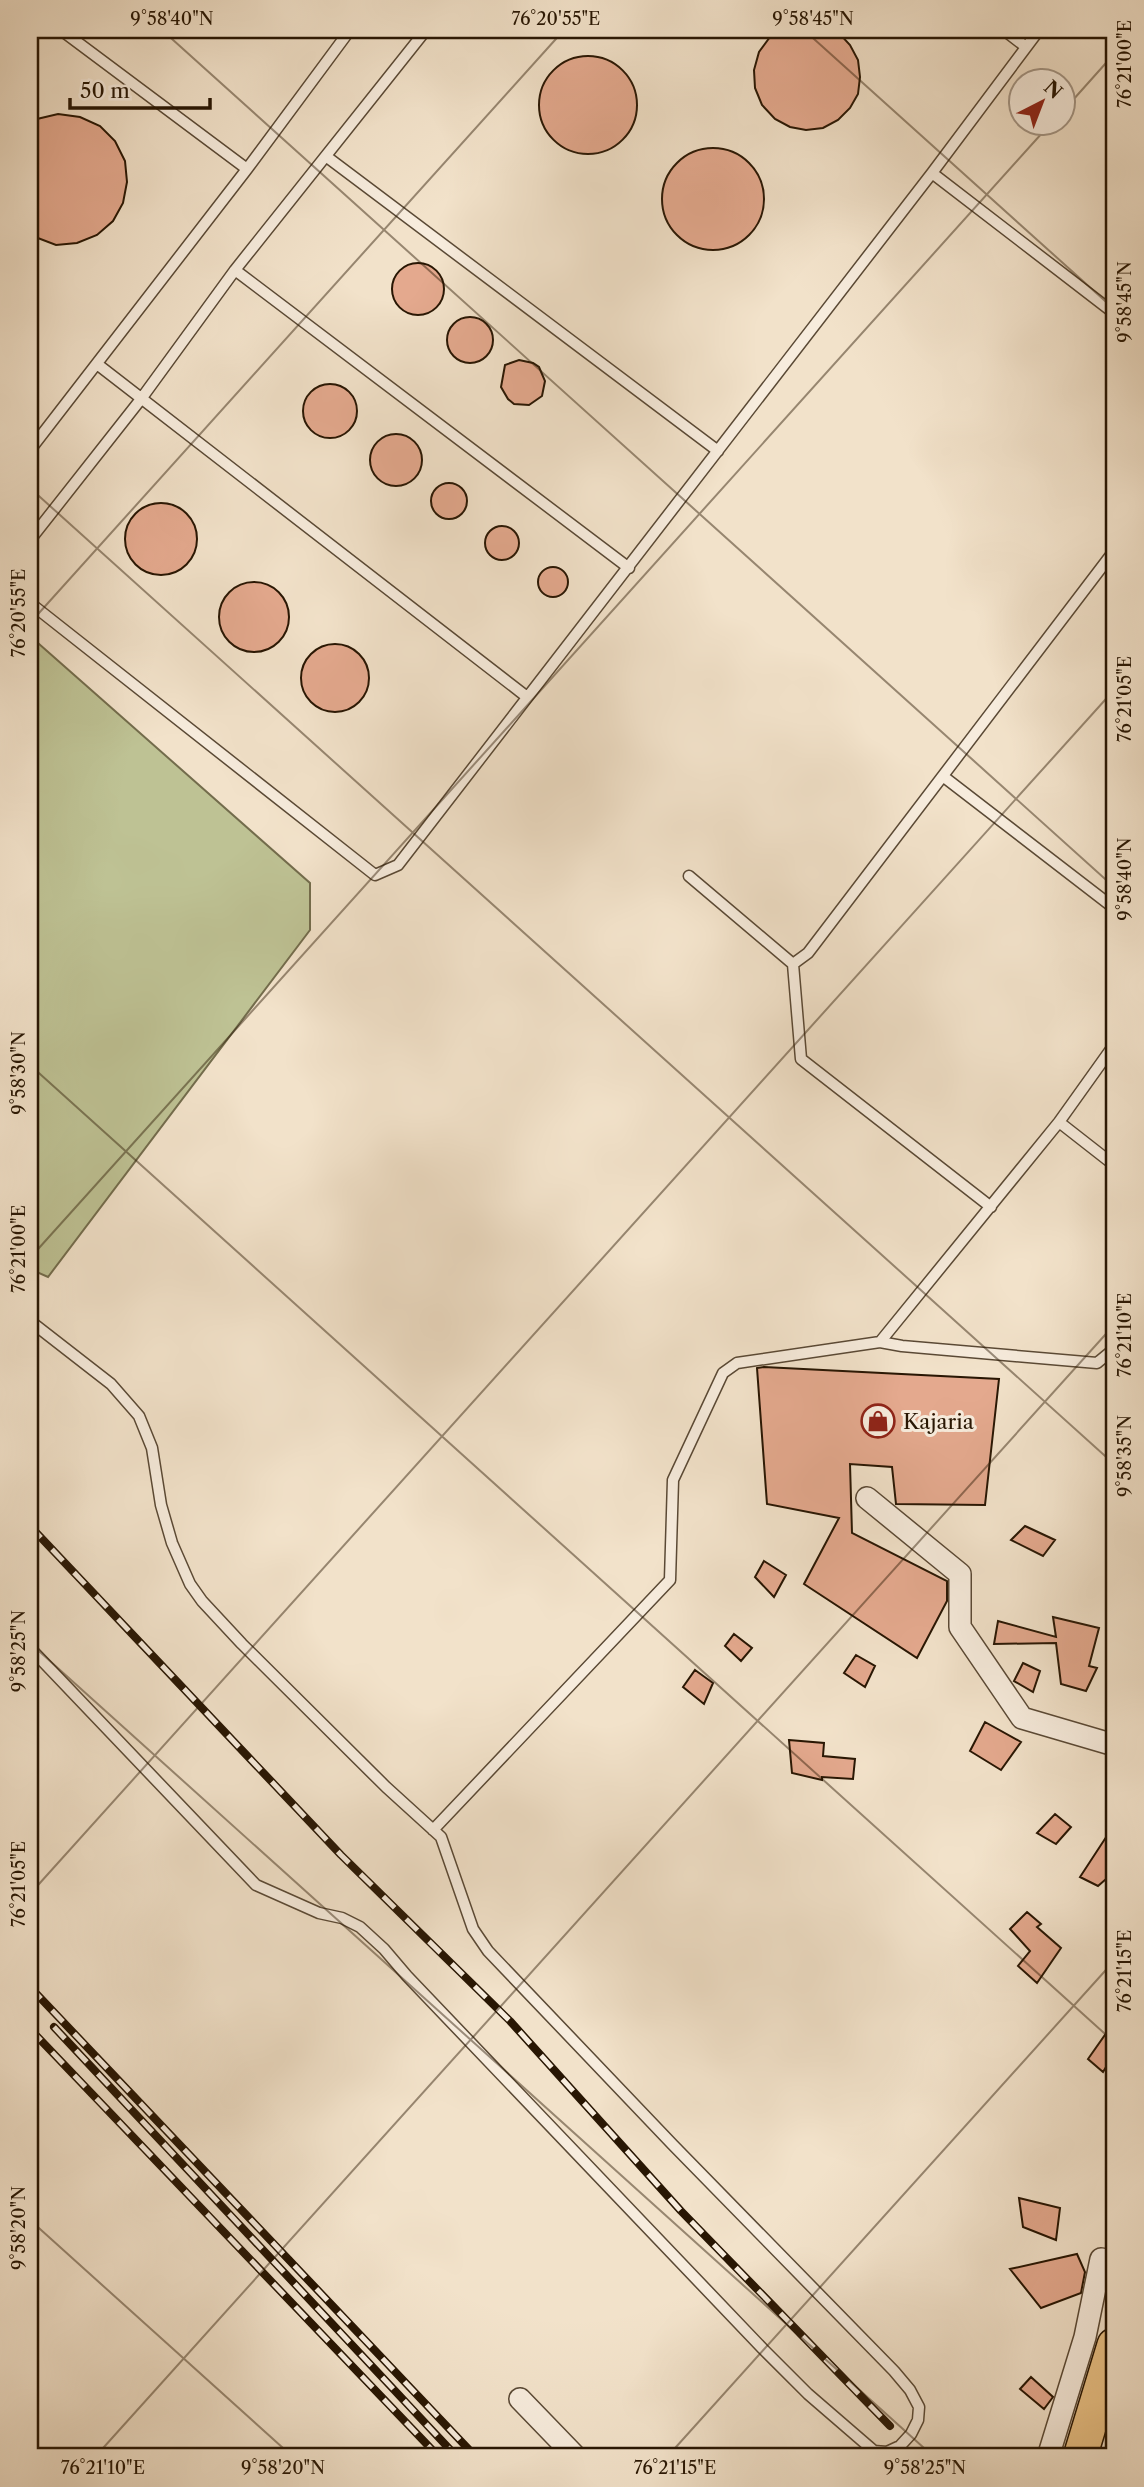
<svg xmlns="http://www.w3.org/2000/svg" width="1144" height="2487" viewBox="0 0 1144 2487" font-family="'Libre Caslon Text',serif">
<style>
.green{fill:#bec294;stroke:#736c4c;stroke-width:2}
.building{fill:#e4a98e;stroke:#281603;stroke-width:2}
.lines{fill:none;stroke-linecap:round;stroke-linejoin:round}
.lane-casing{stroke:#5a4935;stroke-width:13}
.street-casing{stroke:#5a4935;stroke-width:24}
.primary-casing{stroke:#281603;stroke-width:36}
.lane{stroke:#f7ecdd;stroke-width:10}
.street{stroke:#f7ecdd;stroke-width:21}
.primary{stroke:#e9c185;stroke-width:33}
.rail-casing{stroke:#281603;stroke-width:8}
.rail{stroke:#f7ecdd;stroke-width:5;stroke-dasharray:16;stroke-linecap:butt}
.ticks{fill:none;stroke:#281603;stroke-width:2;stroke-opacity:0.45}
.labels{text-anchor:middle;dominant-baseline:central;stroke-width:6;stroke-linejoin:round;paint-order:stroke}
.poi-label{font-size:21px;fill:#281603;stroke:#f7ecdd;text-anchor:start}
.neatline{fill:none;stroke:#281603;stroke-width:2.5}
.ticks-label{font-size:18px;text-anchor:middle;fill:#281603}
</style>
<rect width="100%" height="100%" fill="#f2e2ca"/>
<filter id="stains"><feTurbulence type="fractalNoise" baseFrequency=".00286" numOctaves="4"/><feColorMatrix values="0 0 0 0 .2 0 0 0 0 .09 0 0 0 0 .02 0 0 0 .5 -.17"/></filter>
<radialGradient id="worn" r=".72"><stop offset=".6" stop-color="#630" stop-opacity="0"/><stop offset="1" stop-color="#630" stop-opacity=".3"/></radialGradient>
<path class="green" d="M30,636l280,247v47l-262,347 -18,-8z"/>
<path class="building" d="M781,30h51l7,3 11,12 8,15 2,17 -2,17 -8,14 -12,12 -15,8 -17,2 -16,-3 -15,-8 -13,-14 -7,-17 -1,-18 5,-18 11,-15z
M539 105a49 49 0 1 1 98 0a49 49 0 1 1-98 0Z
M58,114l22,3 20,9 15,15 10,20 2,21 -4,21 -10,18 -16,14 -20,8 -21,2 -26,-10v-112l7,-4z
M662 199a51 51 0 1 1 102 0a51 51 0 1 1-102 0Z
M392 289a26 26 0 1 1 52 0a26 26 0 1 1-52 0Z
M447 340a23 23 0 1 1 46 0a23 23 0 1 1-46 0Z
M519,360l14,3 6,4 6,14 -3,15 -13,9 -15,-1 -6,-5 -7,-12 4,-22z
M303 411a27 27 0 1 1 54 0a27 27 0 1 1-54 0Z
M370 460a26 26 0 1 1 52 0a26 26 0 1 1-52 0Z
M431 501a18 18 0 1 1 36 0a18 18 0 1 1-36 0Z
M125 539a36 36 0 1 1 72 0a36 36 0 1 1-72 0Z
M485 543a17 17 0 1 1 34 0a17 17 0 1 1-34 0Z
M538 582a15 15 0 1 1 30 0a15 15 0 1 1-30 0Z
M219 617a35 35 0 1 1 70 0a35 35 0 1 1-70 0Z
M301 678a34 34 0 1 1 68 0a34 34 0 1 1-68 0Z
M764,1367l235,12 -14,126 -89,-1 -4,-37 -42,-3 2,69 95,48v20l-30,57 -113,-74 35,-66 -72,-14 -10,-136z
M1025,1526l30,14 -12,16 -32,-16z
M764,1561l22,14 -12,22 -19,-20z
M1053,1617l46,11 -10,38 8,2 -11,23 -25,-7 -5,-41 -62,1 4,-23 58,16z
M734,1634l18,14 -11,13 -16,-15z
M856,1655l19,11 -10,21 -21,-14z
M1023,1663l17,8 -7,21 -19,-11z
M695,1670l18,13 -9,21 -21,-17z
M985,1722l36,20 -20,28 -31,-19z
M789,1740l35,3 -1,13 32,3 -2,20 -31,-2v3l-30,-7z
M1055,1814l16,13 -15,17 -19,-11z
M1114,1825v62l-8,-8 -8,7 -18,-9z
M1027,1912l14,12 -4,3 24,21 -24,35 -19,-17 12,-15 -20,-22z
M1114,2022v32l-11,18 -15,-13z
M1019,2198l41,10 -4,32 -33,-13z
M1077,2254l8,18 -4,21 -40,15 -31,-39z
M1031,2377l22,20 -9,12 -24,-20z"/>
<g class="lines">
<defs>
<path id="lane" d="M61,30l186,139
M1004,30l22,17
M327,157l391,294
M932,173l182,140
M235,270l394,298
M97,364l430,333
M30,450l217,-281 103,-139
M30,540l111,-141 94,-129 191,-240
M30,603l345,272 23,-10 534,-692 107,-143
M944,777l170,131
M689,876l104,88 8,95 190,148
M793,964l15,-11 306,-402
M1059,1122l55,43
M30,1321l81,63 28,32 13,32 9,57 11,38 18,41 12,17 40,43 144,143 55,50 32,92 15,22 185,194 221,226 16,19 9,17 -1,13 -7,14 -11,12 -13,6 -13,-1 -66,-57 -45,-45 -356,-373 -23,-27 -24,-22 -18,-9 -23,-5 -63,-28 -226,-237
M880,1342l179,-220 55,-77
M433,1830l237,-250 3,-100 50,-107 14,-10 143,-21 22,4 195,17 17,-14"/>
<path id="street" d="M867,1498l93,76v53l62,91 92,27
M520,2399l56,58
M1048,2457l37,-120 16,-78 13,2"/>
<path id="primary" d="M1080,2457l34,-112"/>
</defs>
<use href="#lane" class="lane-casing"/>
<use href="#street" class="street-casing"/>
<use href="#primary" class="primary-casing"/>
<use href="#lane" class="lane"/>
<use href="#street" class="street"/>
<use href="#primary" class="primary"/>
<defs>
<path id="rail" d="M30,1526l311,329 169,166 171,190 209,215
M30,1987l446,470
M54,2027l403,430
M30,2029l409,428"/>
</defs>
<use href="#rail" class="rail-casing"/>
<use href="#rail" class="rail"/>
</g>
<path class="ticks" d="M162,30l952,857M804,30l310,279M1064,110l50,-56M30,488l1084,976M30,623l534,-593M30,1065l1084,977M30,1258l1022,-1136M30,1643l904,814M30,1894l1084,-1204M30,2220l263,237M95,2457l1019,-1132M667,2457l447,-496"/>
<defs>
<symbol id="shop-ring" viewBox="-11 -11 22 22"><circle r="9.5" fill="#f7ecdd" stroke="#8f2418" stroke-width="1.5"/><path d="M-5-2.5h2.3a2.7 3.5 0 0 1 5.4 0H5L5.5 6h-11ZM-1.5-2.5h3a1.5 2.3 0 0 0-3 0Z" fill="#8f2418"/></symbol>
</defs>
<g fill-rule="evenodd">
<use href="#shop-ring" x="859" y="1402" width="38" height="38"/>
</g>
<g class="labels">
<g class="poi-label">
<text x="903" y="1421">Kajaria</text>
</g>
</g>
<rect width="1144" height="2487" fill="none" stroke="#f2e2ca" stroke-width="77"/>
<g transform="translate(1042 102) rotate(42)"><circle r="33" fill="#f7ecdd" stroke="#a49686" stroke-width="2"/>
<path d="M0-5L12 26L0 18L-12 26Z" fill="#8f2418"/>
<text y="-10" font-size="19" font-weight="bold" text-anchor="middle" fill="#281603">N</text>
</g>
<path d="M70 98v10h140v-10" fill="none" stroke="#281603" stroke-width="3.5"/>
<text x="80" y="98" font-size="21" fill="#281603" stroke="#f7ecdd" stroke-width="5" paint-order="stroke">50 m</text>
<rect x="38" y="38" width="1068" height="2410" class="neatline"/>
<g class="ticks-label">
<text x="172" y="25">9°58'40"N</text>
<text x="556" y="25">76°20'55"E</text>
<text x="813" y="25">9°58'45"N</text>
<text transform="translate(1125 64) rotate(-90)" y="6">76°21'00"E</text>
<text transform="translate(1125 302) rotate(-90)" y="6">9°58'45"N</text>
<text transform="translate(19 613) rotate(-90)" y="6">76°20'55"E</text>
<text transform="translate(1125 699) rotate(-90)" y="6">76°21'05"E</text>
<text transform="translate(1125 879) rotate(-90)" y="6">9°58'40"N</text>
<text transform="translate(19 1073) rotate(-90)" y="6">9°58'30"N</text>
<text transform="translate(19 1249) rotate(-90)" y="6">76°21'00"E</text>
<text transform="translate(1125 1335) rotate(-90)" y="6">76°21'10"E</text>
<text transform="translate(1125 1456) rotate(-90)" y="6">9°58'35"N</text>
<text transform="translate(19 1651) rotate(-90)" y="6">9°58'25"N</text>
<text transform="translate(19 1884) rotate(-90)" y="6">76°21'05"E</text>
<text transform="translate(1125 1971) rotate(-90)" y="6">76°21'15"E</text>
<text transform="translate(19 2228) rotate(-90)" y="6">9°58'20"N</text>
<text x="103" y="2474">76°21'10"E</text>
<text x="283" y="2474">9°58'20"N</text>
<text x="675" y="2474">76°21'15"E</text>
<text x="925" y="2474">9°58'25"N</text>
</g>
<rect width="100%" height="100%" filter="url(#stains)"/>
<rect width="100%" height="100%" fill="url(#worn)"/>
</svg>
